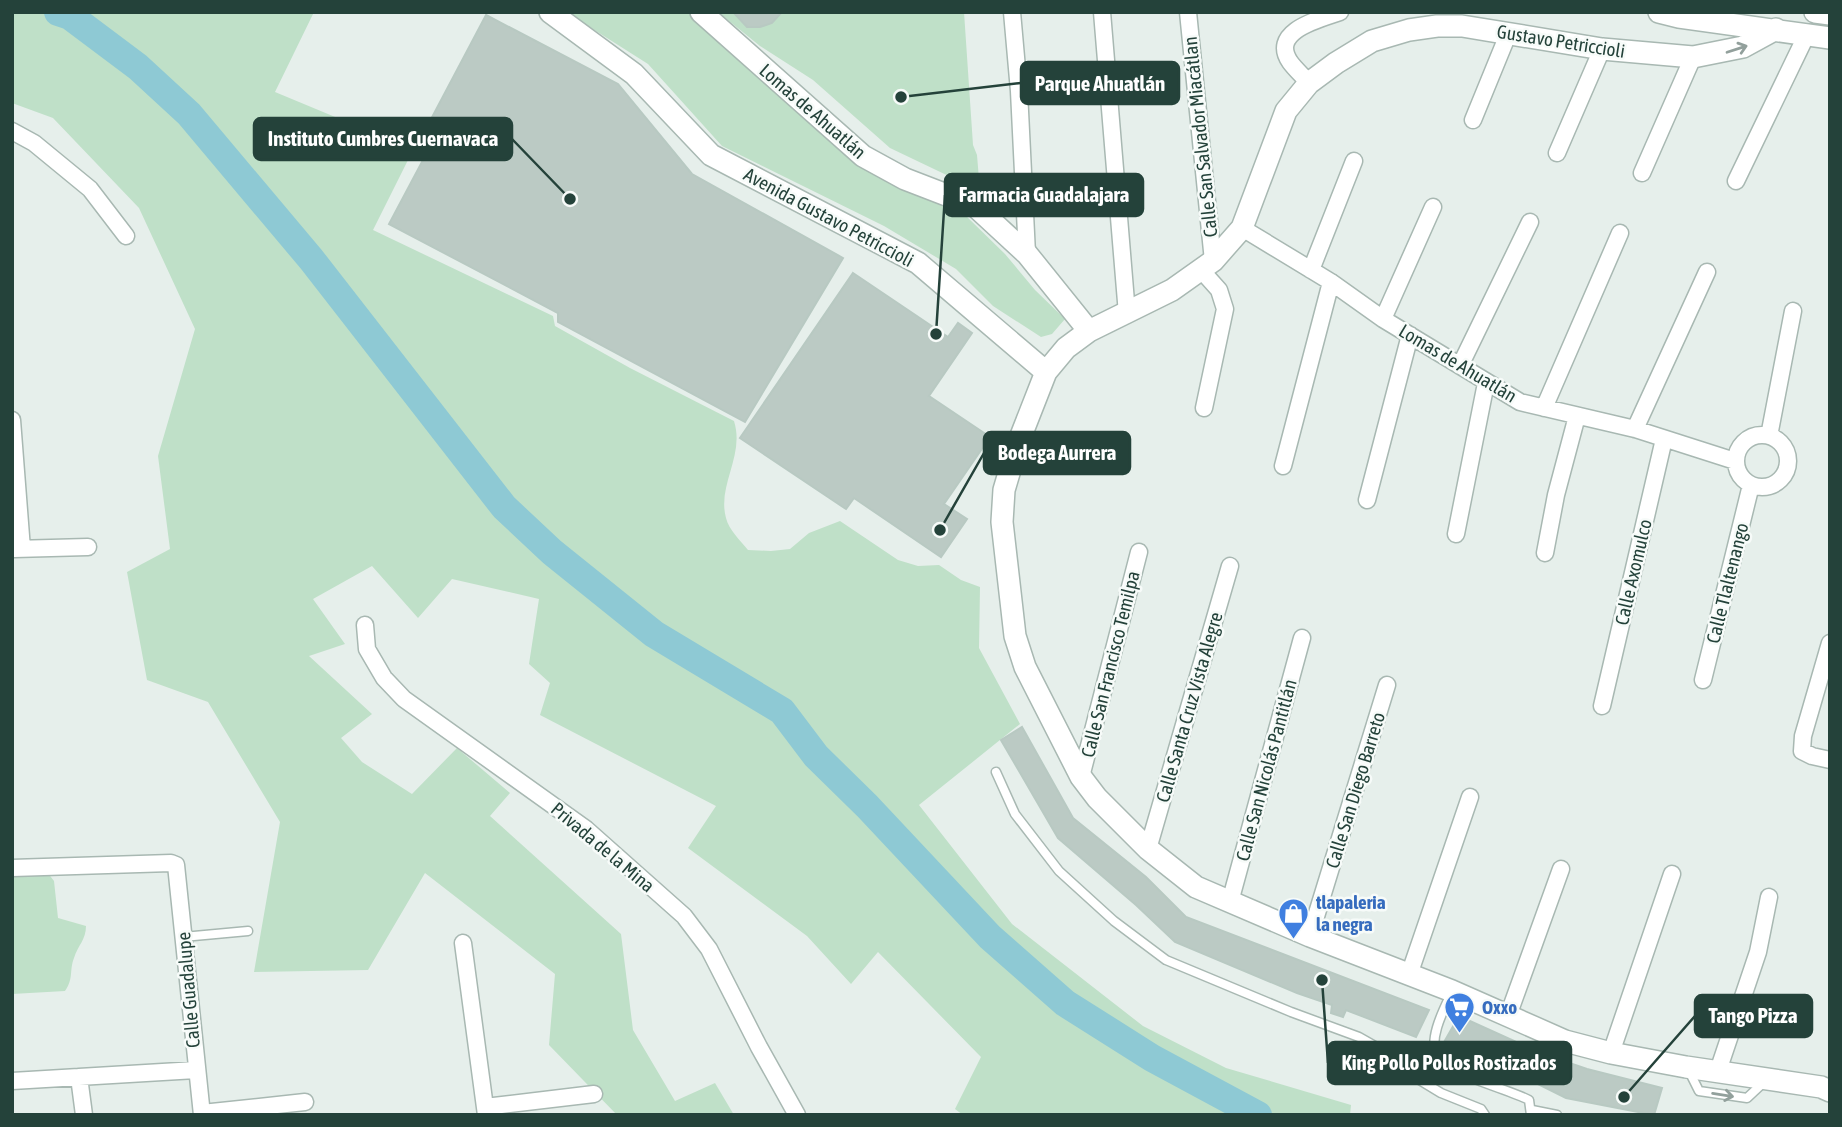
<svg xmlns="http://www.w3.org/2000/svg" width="1842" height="1127" viewBox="0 0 1842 1127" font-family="'Asap Condensed',sans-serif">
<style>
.green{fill:#bfe0c8}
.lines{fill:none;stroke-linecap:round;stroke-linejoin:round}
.river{stroke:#8ec9d4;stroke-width:28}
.building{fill:#bbcac4;stroke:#b8c9c2;stroke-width:2}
.service-casing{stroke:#a8b8b2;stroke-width:11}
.minor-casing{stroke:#a8b8b2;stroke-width:19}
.tertiary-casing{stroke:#a8b8b2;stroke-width:24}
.service{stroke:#fff;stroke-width:8}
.minor{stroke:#fff;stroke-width:16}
.tertiary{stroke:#fff;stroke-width:21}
.oneway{stroke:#92a09c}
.labels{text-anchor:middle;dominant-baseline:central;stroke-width:5;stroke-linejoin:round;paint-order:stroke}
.street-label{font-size:19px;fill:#24423a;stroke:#f7fbf9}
.shop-label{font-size:19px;font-weight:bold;fill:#366cbe;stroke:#f7fbf9;text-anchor:start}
.leader{fill:none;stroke:#24423a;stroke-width:2.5}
.callout-dot{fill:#24423a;stroke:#f7fbf9;stroke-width:2.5}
.callout{fill:#24423a;stroke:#24423a;stroke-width:2.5}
.callout-label{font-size:21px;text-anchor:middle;font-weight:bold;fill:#fff}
</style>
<rect width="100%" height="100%" fill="#e6efeb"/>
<path class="green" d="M12,12h302l-39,80 130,54 7,6 -39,78 180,86 2,10 75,42 104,53c11,35 -17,64 -8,97 3,12 14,22 22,32l23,1 19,-2 19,-16 31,-12 58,39 20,6 21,-1 22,15 19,7 -1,61 41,76 -101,81 93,119 131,102 83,42 125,37 -1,10h-387l-8,-6 26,-52 -103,-105 -27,32 -44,-48 -119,-88 28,-42 -176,-91 10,-32 -21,-19 10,-65 -87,-20 -34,39 -46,-52 -59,33 32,45 -36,12 63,58 -31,24 21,24 50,32 45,-46 53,45 -20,23 131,118 12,96 42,71 40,-18 19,32h-117l-68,-70 6,-71 -130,-101 -57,97 -114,2 26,-150 -72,-120 -61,-22 -20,-108 43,-23 -12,-93 37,-127 -56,-121 -86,-90 -41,-15z
M566,12h125l33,36 43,36 151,107 46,23 41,40 30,36 30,29 -13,15 -11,3 -48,-31 -37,-37 -72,-43 -162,-80 -74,-82z
M718,12h246l9,133 4,10 3,36 -90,-43 -77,-68 -53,-34z
M44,868l10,13 4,37 28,8c0,14 -8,19 -12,32 -5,13 0,20 -9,33l-53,3v-125z"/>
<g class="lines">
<path class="river" d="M58,12l12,4 68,51 51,47 122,145 193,248 48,45 102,82 128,77 34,45 51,50 123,131 75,66 87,55 106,57"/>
</g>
<path class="building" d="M733,12l22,2 27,-2 -10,11 -12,4h-13z
M486,15l132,69 74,90 151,84 -98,164 -187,-100v-9l-169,-89 42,-79 -11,-5z
M853,273l95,64 10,-14 14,10 -43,63 61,41 -46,67 23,15 -26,38 -87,-59 -8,11 -106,-71z
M1022,727l51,91 73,59 40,40 243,93 -13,27 -70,-27 -3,7 -12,-4 1,-8 -35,-12 -122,-51 -39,-37 -78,-67 -57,-98z
M1459,1016l84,38 44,15 75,19 -8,27 -88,-17 -36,-18 -59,-20 -26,-5 -2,-11z"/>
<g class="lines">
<defs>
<path id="service" d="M996,772l19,42 44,57 55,50 52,39 125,52 68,25 23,13 36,29 23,14 40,16 4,6
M183,937l65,-6
M1451,994c-7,15 -23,45 -14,62 10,18 71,33 92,44l2,15
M1688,1069l11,22 48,7 16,-15
M1532,1110l25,5"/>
<path id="minor" d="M1012,12l7,79 8,163
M1102,12l25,302
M1188,12l25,249
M1309,83c-6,-7 -14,-14 -19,-21 -21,-31 30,-43 50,-50
M1473,120l36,-88
M12,131l22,12 56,46 36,47
M1557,153l45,-104
M1642,173l51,-116
M1736,181l70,-145
M1242,228l89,54 52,37 137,83 115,27 100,32
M1311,270l43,-109
M1202,271l17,19 6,19 -21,99
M1383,319l50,-112
M1460,366l70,-144
M1544,408l76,-175
M12,420l10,129
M1635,429l72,-157
M1736 461a26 26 0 1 1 52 0a26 26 0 1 1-52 0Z
M1769,436l24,-125
M1283,466l48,-184
M1367,500l43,-165
M1456,534l30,-151
M14,549l74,-2
M1545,553l11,-58 21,-79
M365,625l2,24 17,29 20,21 182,130 98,87 25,33 50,98 38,68
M1830,643l-27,93 -1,15 10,5 18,4
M1703,680l48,-195
M1602,706l62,-267
M1081,777l58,-225
M1148,849l82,-283
M12,868l159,-5 5,2 26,250
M1230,902l72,-264
M1310,936l77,-251
M463,943l23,172
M1409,975l61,-178
M1508,1016l53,-147
M1611,1053l61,-179
M1718,1071l40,-119 11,-55
M79,1077l5,38
M12,1081l184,-11
M485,1107l109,-13
M202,1113l103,-11"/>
<path id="tertiary" d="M550,12l84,62 77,81 207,108 128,109
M701,12l162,144 42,23 70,27 52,48 62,77
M1659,12l20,5 151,21
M1815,12l15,2
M1776,29l-33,18 -50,10 -91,-8 -140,-23h-25l-28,4 -37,11 -36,22 -27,20 -23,28 -44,117 -29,33 -41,29 -83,41 -23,17 -20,24 -29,74 -13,44 -2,32 13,114 10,31 56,110 16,21 51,51 48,38 114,49 142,55 113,50 46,12 75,14 135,20 9,4"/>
</defs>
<use href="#service" class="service-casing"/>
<use href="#minor" class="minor-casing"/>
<use href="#tertiary" class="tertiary-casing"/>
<use href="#service" class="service"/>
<use href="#minor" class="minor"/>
<use href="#tertiary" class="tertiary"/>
</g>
<defs><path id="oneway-shaft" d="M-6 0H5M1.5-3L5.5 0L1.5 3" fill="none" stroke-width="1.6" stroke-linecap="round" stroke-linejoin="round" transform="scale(1.75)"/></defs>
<g class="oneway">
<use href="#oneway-shaft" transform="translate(1737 49) rotate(-18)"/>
<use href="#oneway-shaft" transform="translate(1723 1095) rotate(9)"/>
</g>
<defs>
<symbol id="shop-pin" viewBox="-11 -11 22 30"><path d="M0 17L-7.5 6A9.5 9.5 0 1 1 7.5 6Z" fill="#3f7fe0" stroke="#f7fbf9"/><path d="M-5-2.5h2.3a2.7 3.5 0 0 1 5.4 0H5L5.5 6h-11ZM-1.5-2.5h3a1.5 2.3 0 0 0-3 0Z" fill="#fff"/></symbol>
<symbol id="supermarket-pin" viewBox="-11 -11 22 30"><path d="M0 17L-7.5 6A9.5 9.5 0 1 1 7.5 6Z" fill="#3f7fe0" stroke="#f7fbf9"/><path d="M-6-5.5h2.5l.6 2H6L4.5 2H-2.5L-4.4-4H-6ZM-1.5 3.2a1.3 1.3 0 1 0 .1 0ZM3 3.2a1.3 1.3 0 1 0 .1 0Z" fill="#fff"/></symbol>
</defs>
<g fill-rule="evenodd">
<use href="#shop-pin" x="1276" y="896" width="35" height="47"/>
<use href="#supermarket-pin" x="1442" y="990" width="35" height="47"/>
</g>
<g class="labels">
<g class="street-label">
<text transform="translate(1561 41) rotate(9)">Gustavo Petriccioli</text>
<text transform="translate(813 111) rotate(41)">Lomas de Ahuatlán</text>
<text transform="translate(1200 137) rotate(-96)">Calle San Salvador Miacátlan</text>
<text transform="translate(829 217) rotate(28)">Avenida Gustavo Petriccioli</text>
<text transform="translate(1458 363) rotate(31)">Lomas de Ahuatlán</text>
<text transform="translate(1633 572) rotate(-77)">Calle Axomulco</text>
<text transform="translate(1727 583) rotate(-76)">Calle Tlaltenango</text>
<text transform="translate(1110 664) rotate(-76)">Calle San Francisco Temilpa</text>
<text transform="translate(1189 707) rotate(-74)">Calle Santa Cruz Vista Alegre</text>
<text transform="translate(1266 770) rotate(-75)">Calle San Nicolás Pantitlán</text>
<text transform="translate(1355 790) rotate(-73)">Calle San Diego Barreto</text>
<text transform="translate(603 847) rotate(40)">Privada de la Mina</text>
<text transform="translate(188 990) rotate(-95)">Calle Guadalupe</text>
</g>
<g class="shop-label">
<text x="1316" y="902">tlapaleria<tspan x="1316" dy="22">la negra</tspan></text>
<text x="1482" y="1007">Oxxo</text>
</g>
</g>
<path class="leader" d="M901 97L1021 83M570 199L512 139M936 334L945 195M940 530L984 453M1624 1097L1695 1016M1322 980L1328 1063"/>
<g class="callout-dot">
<circle cx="901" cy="97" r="7"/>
<circle cx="570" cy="199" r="7"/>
<circle cx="936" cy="334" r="7"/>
<circle cx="940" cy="530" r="7"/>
<circle cx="1624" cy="1097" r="7"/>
<circle cx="1322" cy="980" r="7"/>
</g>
<g class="callout">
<rect x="1021" y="62" width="158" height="42" rx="7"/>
<rect x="254" y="118" width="258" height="42" rx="7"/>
<rect x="945" y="174" width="198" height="42" rx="7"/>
<rect x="984" y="432" width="146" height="42" rx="7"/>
<rect x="1695" y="995" width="117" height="42" rx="7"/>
<rect x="1328" y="1042" width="243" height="42" rx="7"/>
</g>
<g class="callout-label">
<text x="1100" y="91">Parque Ahuatlán</text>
<text x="383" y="146">Instituto Cumbres Cuernavaca</text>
<text x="1044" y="202">Farmacia Guadalajara</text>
<text x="1057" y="460">Bodega Aurrera</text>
<text x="1753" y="1023">Tango Pizza</text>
<text x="1449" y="1070">King Pollo Pollos Rostizados</text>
</g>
<rect width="1842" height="1127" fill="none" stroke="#24423a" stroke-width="28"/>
</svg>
